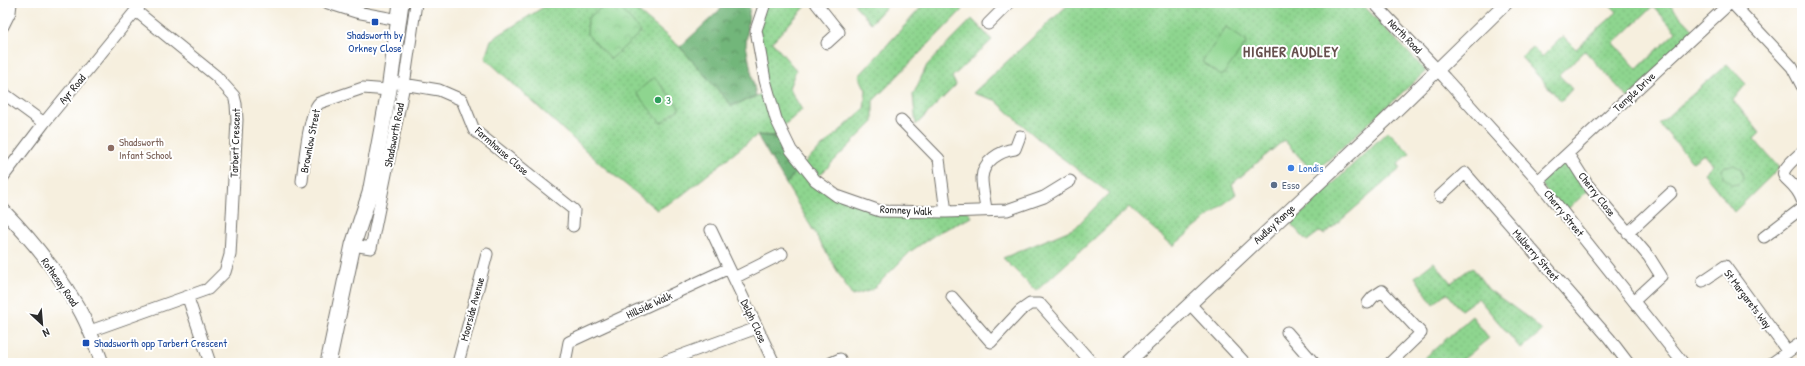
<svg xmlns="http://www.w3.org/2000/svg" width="1805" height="366" viewBox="0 0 1805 366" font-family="'Patrick Hand',sans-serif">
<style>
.grass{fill:url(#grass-dots);stroke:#5c805d;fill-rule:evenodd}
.forest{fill:url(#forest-crowns);stroke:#4e7052}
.park{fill:url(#park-crowns);stroke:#5c805d}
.pitch{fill:#8ed58f;stroke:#5c805d}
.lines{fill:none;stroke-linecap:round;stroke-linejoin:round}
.minor-casing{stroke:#72706a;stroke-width:13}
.tertiary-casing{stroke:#72706a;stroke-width:15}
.secondary-casing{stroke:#72706a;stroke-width:17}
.minor{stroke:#fff;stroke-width:11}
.tertiary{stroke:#fff;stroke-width:13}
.secondary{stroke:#fff;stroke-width:15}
.transit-dot{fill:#1a4fb4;stroke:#fff;stroke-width:1.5}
.leisure-dot{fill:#2e9e5b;stroke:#fff;stroke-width:1.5}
.education-dot{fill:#8d6e63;stroke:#fff;stroke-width:1.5}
.shop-dot{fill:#3f7fe0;stroke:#fff;stroke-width:1.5}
.service-dot{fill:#5c6f8a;stroke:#fff;stroke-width:1.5}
.labels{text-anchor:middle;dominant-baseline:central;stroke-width:4;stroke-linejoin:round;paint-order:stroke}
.transit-label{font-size:11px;fill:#164399;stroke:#fff}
.street-label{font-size:11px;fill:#2b2b2b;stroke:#fff}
.leisure-label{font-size:11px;fill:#27864d;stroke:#fff;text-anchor:start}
.education-label{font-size:11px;fill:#785e54;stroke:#fff;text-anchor:start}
.shop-label{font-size:11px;fill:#366cbe;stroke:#fff;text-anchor:start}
.service-label{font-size:11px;fill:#4e5e75;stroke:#fff;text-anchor:start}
.district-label{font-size:15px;font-weight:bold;letter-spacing:1px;fill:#66504d;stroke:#fff}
</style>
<defs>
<pattern id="grass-dots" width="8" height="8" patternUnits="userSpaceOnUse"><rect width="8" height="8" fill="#8ed58f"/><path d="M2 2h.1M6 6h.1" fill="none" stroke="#7bb77c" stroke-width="1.8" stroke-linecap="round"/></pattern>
<pattern id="forest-crowns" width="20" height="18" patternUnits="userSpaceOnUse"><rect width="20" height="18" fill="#72b67a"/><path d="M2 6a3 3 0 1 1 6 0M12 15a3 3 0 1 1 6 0" fill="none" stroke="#5e9464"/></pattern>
<pattern id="park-crowns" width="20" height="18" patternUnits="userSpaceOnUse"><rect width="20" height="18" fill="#8ed58f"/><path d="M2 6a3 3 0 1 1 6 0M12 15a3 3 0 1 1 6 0" fill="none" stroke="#7bb77c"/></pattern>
</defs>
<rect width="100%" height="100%" fill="#fff"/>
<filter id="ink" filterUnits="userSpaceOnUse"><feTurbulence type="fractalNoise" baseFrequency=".025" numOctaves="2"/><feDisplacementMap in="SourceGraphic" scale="8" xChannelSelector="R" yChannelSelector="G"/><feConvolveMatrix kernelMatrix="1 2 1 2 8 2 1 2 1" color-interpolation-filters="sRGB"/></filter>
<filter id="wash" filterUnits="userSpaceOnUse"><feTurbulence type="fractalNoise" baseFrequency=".012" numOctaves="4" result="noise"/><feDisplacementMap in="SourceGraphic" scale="16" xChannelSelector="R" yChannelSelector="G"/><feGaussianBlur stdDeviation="0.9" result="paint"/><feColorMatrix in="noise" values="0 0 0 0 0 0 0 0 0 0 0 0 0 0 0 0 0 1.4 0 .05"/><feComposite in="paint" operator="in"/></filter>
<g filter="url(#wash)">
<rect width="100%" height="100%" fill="#f6efde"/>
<path class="grass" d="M550,3h78l52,44 52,59 32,-13 -8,-63 9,-27h44l-37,39 24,28 -7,18 13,22 -21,18 3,8 -27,-1 -76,61 -24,14 -52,-42 -120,-110 6,-18z
M855,3h35l-19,20 -17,-19z
M925,3h31l6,7 -89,91v21l-55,55 19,19 43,15h88l4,6 -33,15 -28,19 -39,39 -20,6 -66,-112 17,-20 61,-55 2,-19 -7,-14z
M1070,3h291l65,68 -112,102 -30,-33 -52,44 4,10 -63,52 -44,-39 -93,84 -33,-33 72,-30 34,-35 -63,-47 -51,-46 -22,-7z
M1608,3h60l29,31 -69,64 -43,-47 -26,24 13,14 -11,12 -40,-44 11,-10 10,10 21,-21 13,13 41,-37zM1653,6l23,26 -39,37 -23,-26z
M972,19l20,21 -40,37 4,8 -40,40 -3,-30 14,-30z
M1727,64l19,20 -13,16 27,33 -6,6 25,29 -45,44 -30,-39 9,-9 -9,-10 -11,8 -34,-38z
M1388,131l22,22 -12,11 3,4 -76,66 -6,-2 -12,9 -16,-17z
M1568,154l22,35 -26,23 -26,-31z
M1434,262l17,21 21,-16 16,22 43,31 11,11 -21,18 -43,-51 -17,12 -14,-17 -14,11 -18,-27z
M1472,316l17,22 -30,25h-40z"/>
<path class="forest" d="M727,3h23l-4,42 10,51 -24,10 -52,-59z
M757,135l20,2 21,32 -12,15z"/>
<path class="park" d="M607,3h9l25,29 -30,27 -24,-25 1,-16z
M1734,165l7,4 2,9 -5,6 -6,1 -9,-8 -1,-7 3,-4z"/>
<path class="pitch" d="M1226,27l21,15 -25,34 -20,-14z
M654,77l26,31 -19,15 -25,-30z"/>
</g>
<g filter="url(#ink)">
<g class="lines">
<defs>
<path id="minor" d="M328,3l28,9 43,8
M765,3l-9,27 9,50 11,39 15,31 24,30 22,16 43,15 66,1 61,-2 37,-13 26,-16
M816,3l23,29 -12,11
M1374,3l71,75 93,103 145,182
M1732,3l60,64 10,19
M988,24l19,-19 -1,-2
M3,26l7,-14 1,-9
M397,83l42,7 23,10 12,30 100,80 -1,16
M3,93l41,30
M901,120l38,39 7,53
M1802,152c-36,31 -10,20 0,48
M1568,154l19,30 62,73 12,19 -26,24
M3,177l41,-54 98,-120
M302,181c2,-16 7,-69 17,-78l44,-15 26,2
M1538,181l192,-178
M1440,196l25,-23 144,165 19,25
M986,210c-1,-10 -4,-21 -4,-32 1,-17 18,-27 33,-29l5,-13
M711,230l63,133
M1628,233l43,-40
M1764,237l38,-29
M353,245l18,3 33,-163 12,-82
M734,278l48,-24
M1703,281l22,-15 63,86
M952,297l39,45 29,-31 10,-7h10l52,59
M188,298l22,65
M1368,303l5,-6 9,-6 39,42 -31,30
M1190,304l55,59
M90,331l118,-42 17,-17 5,-17 7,-135 -1,-16 -2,-8 -18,-20 -80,-65
M1287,332l27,31
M458,363l29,-109
M565,363l4,-21 160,-74
M660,363l97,-35
M831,363l9,-4
M1772,363l30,-21"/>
<path id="tertiary" d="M3,210c26,27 51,57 70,89 13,20 21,42 29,64
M1127,363l259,-243 120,-117"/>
<path id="secondary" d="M328,363l25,-118 17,-52 19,-103 12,-87"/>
</defs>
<use href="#minor" class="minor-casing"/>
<use href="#tertiary" class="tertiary-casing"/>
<use href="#secondary" class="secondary-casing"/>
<use href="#minor" class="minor"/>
<use href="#tertiary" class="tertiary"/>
<use href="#secondary" class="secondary"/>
</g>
</g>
<g class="transit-dot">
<rect x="371" y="18" width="8" height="8" rx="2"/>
<rect x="82" y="339" width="8" height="8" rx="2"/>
</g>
<circle class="leisure-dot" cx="658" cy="100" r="4"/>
<circle class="education-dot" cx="111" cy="148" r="4"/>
<circle class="shop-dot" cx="1291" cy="168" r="4"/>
<circle class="service-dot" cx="1274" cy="185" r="4"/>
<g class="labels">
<g class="transit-label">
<text x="375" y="35">Shadsworth by<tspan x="375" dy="13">Orkney Close</tspan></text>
<text x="94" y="343" text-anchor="start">Shadsworth opp Tarbert Crescent</text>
</g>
<g class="street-label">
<text transform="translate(1405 36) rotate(46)">North Road</text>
<text transform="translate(72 89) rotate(-50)">Ayr Road</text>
<text transform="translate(1634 92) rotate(-43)">Temple Drive</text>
<text transform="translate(394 135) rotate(-79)">Shadsworth Road</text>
<text transform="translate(310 141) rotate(-79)">Brownlow Street</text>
<text transform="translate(235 143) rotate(-88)">Tarbert Crescent</text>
<text transform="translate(502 151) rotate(41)">Farmhouse Close</text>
<text transform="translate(1597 194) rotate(52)">Cherry Close</text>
<text transform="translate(906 210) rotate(3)">Romney Walk</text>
<text transform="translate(1564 213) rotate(51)">Cherry Street</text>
<text transform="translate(1274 224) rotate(-43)">Audley Range</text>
<text transform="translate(1536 255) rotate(49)">Mulberry Street</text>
<text transform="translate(60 282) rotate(55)">Rothesay Road</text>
<text transform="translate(1748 299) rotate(53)">St Margarets Way</text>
<text transform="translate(649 305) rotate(-25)">Hillside Walk</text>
<text transform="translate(472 309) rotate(-75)">Moorside Avenue</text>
<text transform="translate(754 321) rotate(65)">Delph Close</text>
</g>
<g class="leisure-label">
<text x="666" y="100">3</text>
</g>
<g class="education-label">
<text x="119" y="142">Shadsworth<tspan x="119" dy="13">Infant School</tspan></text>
</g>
<g class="shop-label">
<text x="1299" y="168">Londis</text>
</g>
<g class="service-label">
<text x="1282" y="185">Esso</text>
</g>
<g class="district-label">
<text x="1291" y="51">HIGHER AUDLEY</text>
</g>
</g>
<rect width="1805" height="366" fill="none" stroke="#fff" stroke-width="16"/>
<g transform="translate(42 324) rotate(154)" stroke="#ffffff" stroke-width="3" paint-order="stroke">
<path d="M0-3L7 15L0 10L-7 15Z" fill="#2b2b2b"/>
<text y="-6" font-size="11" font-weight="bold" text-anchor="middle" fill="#2b2b2b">N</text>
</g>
</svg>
